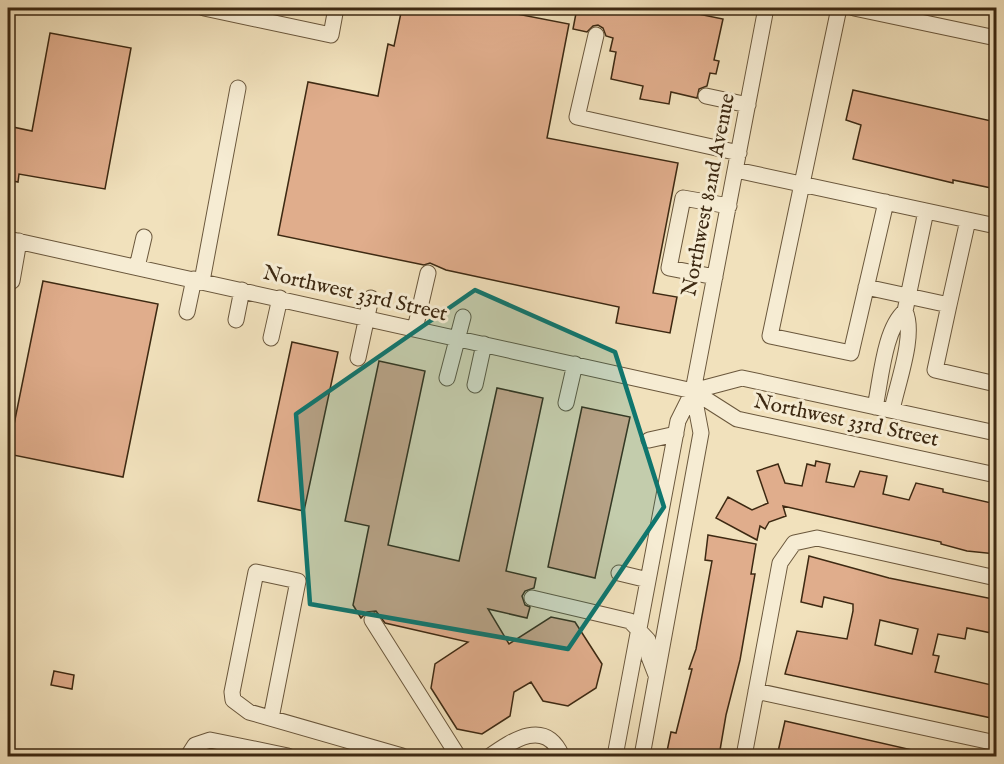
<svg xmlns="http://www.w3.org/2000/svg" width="1004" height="764" viewBox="0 0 1004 764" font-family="'IM FELL English',serif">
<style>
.building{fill:#e0ad8c;stroke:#3d2912;stroke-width:1.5;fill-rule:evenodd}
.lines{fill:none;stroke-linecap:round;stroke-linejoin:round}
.minor-casing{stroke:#6a573c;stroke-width:17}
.minor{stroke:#f6ecd3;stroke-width:15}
.marked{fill:#0f766e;fill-opacity:0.2;stroke:#0f766e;stroke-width:4.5;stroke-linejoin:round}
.labels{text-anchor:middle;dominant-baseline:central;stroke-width:6;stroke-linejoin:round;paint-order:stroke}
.street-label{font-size:21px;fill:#3d2912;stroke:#f6ecd3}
</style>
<rect width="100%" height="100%" fill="#f1e1bc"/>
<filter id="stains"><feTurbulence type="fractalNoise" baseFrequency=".00333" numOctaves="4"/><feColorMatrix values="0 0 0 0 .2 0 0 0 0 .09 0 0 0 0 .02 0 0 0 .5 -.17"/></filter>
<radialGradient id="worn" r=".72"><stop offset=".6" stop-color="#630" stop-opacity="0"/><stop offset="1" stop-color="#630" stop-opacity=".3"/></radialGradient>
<path class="building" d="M402,8h94v2l73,14 -22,114 131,25 -25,130 24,4 -7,36 -54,-10 3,-16 -173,-37 -16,-7 -6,2 -146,-30 30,-153 70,14 10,-52 6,2z
M577,8h92l54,11 -9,41 5,1 -3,13 -6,-1 -3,13 -8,3 -2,9 -26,-6 -2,12 -29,-5 3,-13 -32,-7 5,-27 -6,-1 3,-13 -7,-2 -3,-8 -5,-3 -5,1 -6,6 -14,-3z
M50,33l81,15 -26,141 -86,-15 -1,8 -10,-2v-54l24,5z
M853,90l143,32v67l-43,-9v3l-100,-24 8,-34 -15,-5z
M43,281l115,23 -35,173 -115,-23z
M292,342l46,10 -34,159 -46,-10z
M379,361l46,10 -37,174 71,16 38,-173 46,10 -37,173 30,7 -2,10 -9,3 -3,5 3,9 5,2 -3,11 -39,-9 21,35 42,-27 24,5 27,42 -6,24 -28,18 -25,-5 -12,-19 -17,10 -4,24 -28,18 -25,-5 -26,-41 4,-24 33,-22 -83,-19 -9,-12 -9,1 -6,6 -8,-13 16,-79 -24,-5z
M582,407l48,10 -35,161 -47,-11z
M816,461l14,3 -4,18 28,5 6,-16 27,5 -4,18 26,6 7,-17 27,6v3l53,12v50l-29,-3 -26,-7v-2l-158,-36 3,10 -17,6 -4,7 -5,-3 -3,14 -41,-22 12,-21 24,13 16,-7 -11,-32 21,-7 7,19 17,3 5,-22 8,2z
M708,535l48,9 -5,30h4l-15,86 -14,55 -7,41h-53l5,-24 5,1 16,-64h-3l7,-20 16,-88 -7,-1z
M809,556l80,22 104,21 -1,3 4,1v31l-29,-6 -2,11 -27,-5 -5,21 6,1 -4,16 61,14v33l-211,-45 12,-43 50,8 6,-28v-7l-29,-7 -2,10 -21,-5zM880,620l38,9 -6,25 -37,-9z
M54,671l20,4 -2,14 -21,-4z
M785,721l136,31v4h-144z"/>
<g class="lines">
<defs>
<path id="minor" d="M204,8l127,27 5,-27
M839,8l-69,328 81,17 35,-151
M854,8l142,30
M596,35l-19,82 162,36
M706,96l42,9
M736,170l260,56
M8,239l685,152 44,28 259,56
M137,267l7,-30
M715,277l-46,-9 14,-70 46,8
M12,281l7,-40
M202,281l36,-193
M866,287l83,18 -14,65 61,14
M949,305l19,-85
M187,312l7,-33
M236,320l6,-30
M415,329l13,-56
M271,338l9,-40
M358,358l13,-60
M447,378l16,-61
M475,385l9,-41
M693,391l49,-13 254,55
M566,403l9,-39
M875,407c6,-27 9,-78 30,-96l21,-100
M892,410c5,-26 24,-75 13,-99
M649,440l27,-6
M619,573l29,7
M532,598l98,23 18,19 1,17 7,18
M372,620l86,136
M756,691l240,52
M271,718l27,-137 -42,-9 -24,120 1,8 16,12 153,44
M188,756l7,-11 15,-5 78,16
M490,756c23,-16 55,-38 72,0
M615,756l63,-335 15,-30 73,-383
M642,756l59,-323 -8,-42
M744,756l36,-193 14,-20 23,-5 179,40"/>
</defs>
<use href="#minor" class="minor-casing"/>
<use href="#minor" class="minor"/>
</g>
<path class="marked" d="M475,290l140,62 49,155 -96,142 -258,-45 -14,-190z"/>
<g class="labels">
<g class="street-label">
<text transform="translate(709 195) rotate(-79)">Northwest 82nd Avenue</text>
<text transform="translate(355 294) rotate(13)">Northwest 33rd Street</text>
<text transform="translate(846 421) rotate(12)">Northwest 33rd Street</text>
</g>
</g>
<rect width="1004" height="764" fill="none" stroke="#f1e1bc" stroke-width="30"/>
<rect x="9" y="9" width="986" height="746" fill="none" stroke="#3d2912" stroke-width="3"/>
<rect x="15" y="15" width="974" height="734" fill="none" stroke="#3d2912" stroke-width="1.5"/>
<rect width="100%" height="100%" filter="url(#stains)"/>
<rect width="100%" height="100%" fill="url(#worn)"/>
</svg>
